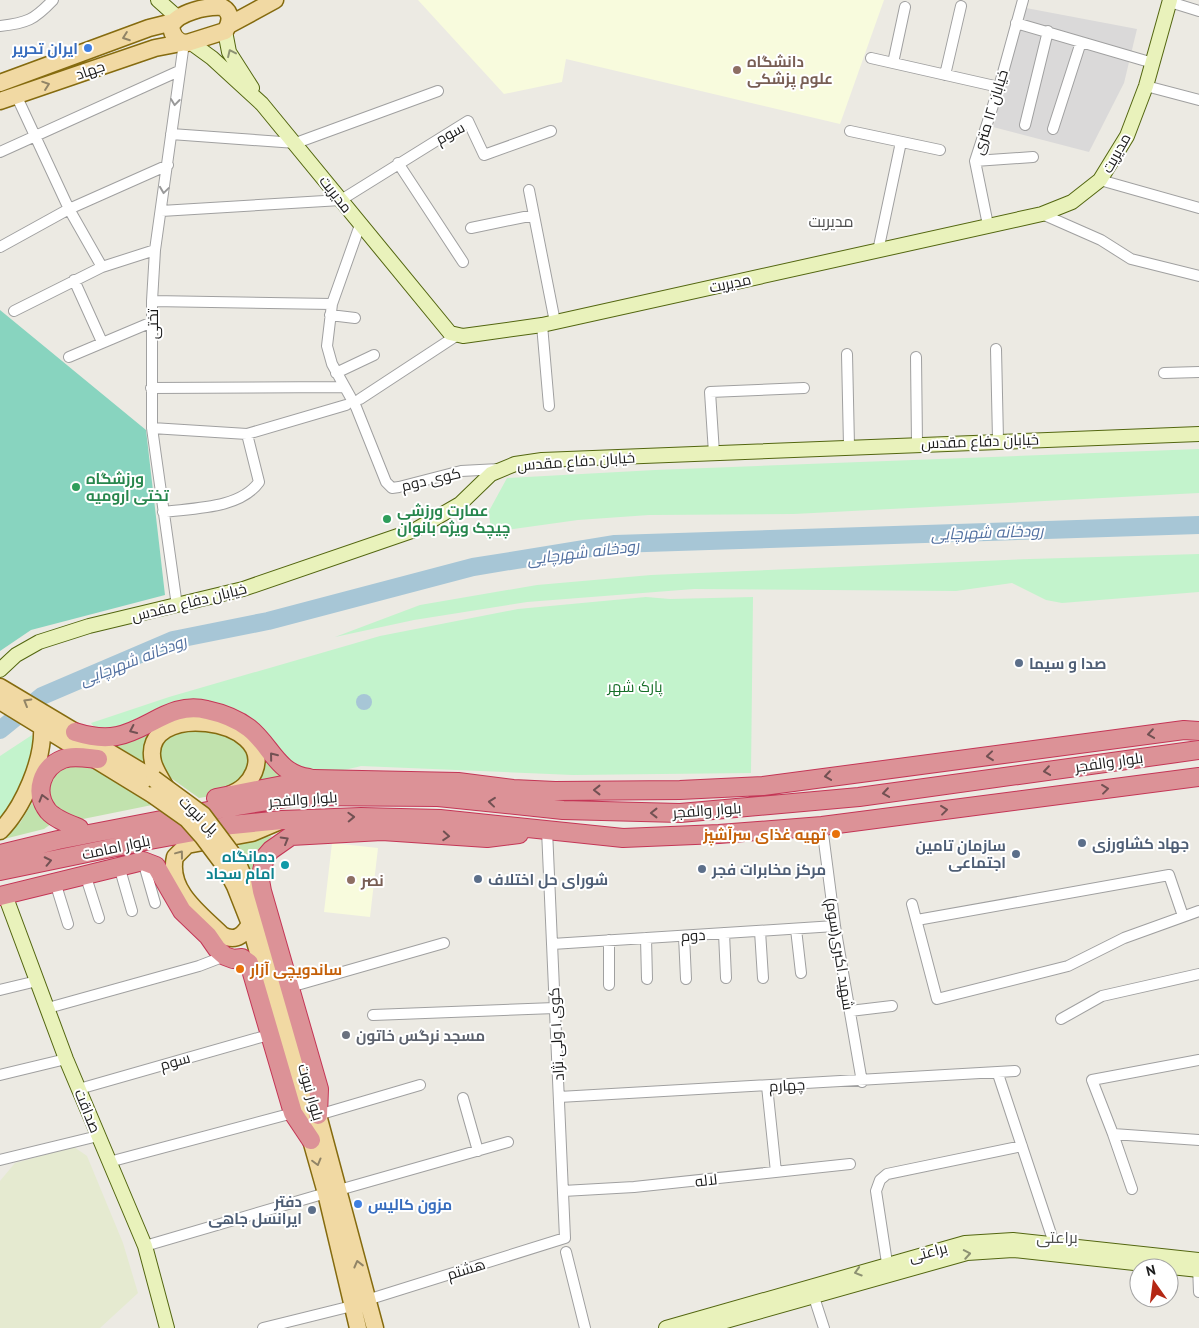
<svg xmlns="http://www.w3.org/2000/svg" width="1199" height="1328" viewBox="0 0 1199 1328" font-family="'PT Sans',Cairo,sans-serif">
<style>
.residential{fill:#dad9d9}
.education{fill:#f8fbdd}
.farmland{fill:#e5ead0}
.grass{fill:#c1e2ad}
.park{fill:#c3f3cc}
.pitch{fill:#88d4bf}
.water{fill:#a7c6d6}
.lines{fill:none;stroke-linecap:round;stroke-linejoin:round}
.river{stroke:#a7c6d6;stroke-width:18}
.street-casing{stroke:#a0a0a0;stroke-width:12}
.secondary-casing{stroke:#536610;stroke-width:16}
.primary-casing{stroke:#856b0f;stroke-width:19}
.highway-casing{stroke:#c43656;stroke-width:20}
.street{stroke:#fff;stroke-width:10}
.secondary{stroke:#e9f2bb;stroke-width:14}
.primary{stroke:#f1d9a3;stroke-width:16}
.highway{stroke:#dc9297;stroke-width:18}
.primary-bridge-casing{stroke:#856b0f;stroke-width:19;stroke-linecap:butt}
.primary-bridge{stroke:#f1d9a3;stroke-width:16}
.oneway{stroke:#918466}
.oneway2{stroke:#8d9273}
.oneway3{stroke:#999}
.oneway4{stroke:#725153}
.shop-dot{fill:#3f7fe0;stroke:#fff;stroke-width:2}
.education-dot{fill:#8d6e63;stroke:#fff;stroke-width:2}
.leisure-dot{fill:#2e9e5b;stroke:#fff;stroke-width:2}
.service-dot{fill:#5c6f8a;stroke:#fff;stroke-width:2}
.food-dot{fill:#e8710a;stroke:#fff;stroke-width:2}
.culture-dot{fill:#0f9aa8;stroke:#fff;stroke-width:2}
.worship-dot{fill:#6b7280;stroke:#fff;stroke-width:2}
.labels{text-anchor:middle;dominant-baseline:central;stroke-width:4;stroke-linejoin:round;paint-order:stroke}
.shop-label{font-size:15px;font-weight:bold;fill:#366cbe;stroke:#fff;text-anchor:end}
.education-label{font-size:15px;font-weight:bold;fill:#785e54;stroke:#fff;text-anchor:start}
.street-label{font-size:15px;fill:#1c1c1c;stroke:#fff}
.leisure-label{font-size:15px;font-weight:bold;fill:#27864d;stroke:#fff;text-anchor:start}
.service-label{font-size:15px;font-weight:bold;fill:#4e5e75;stroke:#fff;text-anchor:start}
.park-label{font-size:15px;fill:#166e28;stroke:#fff}
.food-label{font-size:15px;font-weight:bold;fill:#c56008;stroke:#fff;text-anchor:end}
.culture-label{font-size:15px;font-weight:bold;fill:#0d838f;stroke:#fff;text-anchor:end}
.worship-label{font-size:15px;font-weight:bold;fill:#5b616d;stroke:#fff;text-anchor:start}
.neighbourhood-label{font-size:16px;fill:#4f4f4f;stroke:#fff}
.water-label{font-size:16px;font-style:italic;fill:#5371a1;stroke:#fff}
</style>
<rect width="100%" height="100%" fill="#eceae3"/>
<path class="residential" d="M1026,8l111,21 -13,54 -35,69 -96,-25z"/>
<path class="education" d="M418,0h466l-44,124 -274,-65 -4,23 -58,12z
M332,843l46,5 -8,69 -46,-5z"/>
<path class="farmland" d="M74,1147l13,9 36,87 15,50 -38,35h-100v-147l15,-18z"/>
<path class="grass" d="M163,720c-12,18 -19,23 -15,45l-41,-25z
M174,729h46l28,21v25l-25,19 -24,4 -35,-25 -6,-25z
M259,746l15,24 19,9 -34,2 2,-11z
M81,761l71,44 -74,15 -13,-3 -18,-19 2,-24z
M32,803l19,21 -7,5 -44,11v-3l20,-14z
M272,836l-15,18 -5,19 -15,-31z"/>
<path class="park" d="M1199,449v44l-405,21 -145,1 -71,5 -87,12 -2,-21 18,-33 148,-8z
M1199,554v38l-137,11 -16,-3 -34,-17 -56,8 -262,-2 -167,13 -113,18 -79,17 85,-32 117,-20 114,-10 379,-16z
M646,597l24,2 83,-2 -2,176 -178,2 -212,-9c-22,6 -48,10 -69,0l-59,-56 -34,-11 -21,2 -16,5 -46,23 -22,-2 -3,-4 78,-26 211,-61 138,-27z
M32,735c4,25 -20,66 -32,87v-66z"/>
<path class="pitch" d="M0,310l146,120 19,165 -134,35 -31,21z"/>
<path class="water" d="M356 702a8 8 0 1 1 16 0a8 8 0 1 1-16 0Z"/>
<g class="lines">
<path class="river" d="M0,730l42,-34 131,-56 95,-19 205,-54 142,-23 584,-19"/>
<defs>
<path id="street" d="M1170,2l29,9
M1016,23l137,40
M0,26c27,-3 34,-6 53,-26
M871,58l128,29
M893,63l12,-56
M945,75l16,-69
M1146,86l53,14
M16,95l53,114 33,58
M1025,125l23,-94
M1053,129l28,-87
M850,131l90,19
M171,134l125,9 142,-52
M0,152l179,-81
M975,161l58,-4
M398,163l65,99
M1100,180l99,28
M529,190l26,132
M161,211l180,-11 127,-79 16,34 67,-24
M1042,214l59,26 30,19 68,17
M360,225l-28,79 -5,42 5,18 24,43 30,75 6,6 7,-1 62,-16 38,-2
M988,225l-13,-64 24,-74 24,-87
M471,228l63,-13
M0,247l69,-38 99,-44
M878,251l23,-109
M74,280l28,62
M152,301l180,3
M14,311l88,-44 53,-17
M330,315l25,3
M542,325l7,81
M996,349l2,91
M847,354l2,92
M69,357l83,-35
M916,357l1,87
M336,373l38,-18
M1164,373l35,-1
M151,388l193,-1
M360,399l96,-63
M152,428l95,6 99,-29
M714,453l-4,-61 94,-4
M163,512c30,-4 77,-3 96,-30l-12,-48
M177,606l-25,-178v-127l3,-51 29,-207
M822,826l13,100 27,156
M143,861l12,42
M119,866l13,45
M85,874l14,44
M55,882l13,42
M912,904l25,95 131,-33 56,-28 75,-27
M917,920l252,-45 14,41
M796,929l5,44
M760,931l3,47
M724,933l2,45
M684,936l2,43
M646,938l1,41
M609,940v45
M552,944l283,-18
M290,987l154,-44
M0,990l37,-9
M48,1008l151,-42 26,-10
M850,1011l42,-5
M373,1015l182,-7
M1061,1019l41,-23 97,-22
M1199,1060l-107,20 21,54 86,6
M998,1074l58,175
M0,1075l66,-16
M767,1086l9,86
M79,1089l193,-55
M559,1097l456,-26
M463,1098l15,53
M318,1115l102,-30
M1113,1134l19,55
M0,1160l98,-24
M109,1162l184,-49
M339,1190l169,-48
M563,1191l71,-4 216,-23
M145,1246l181,-53
M566,1252l19,76
M887,1263l-11,-72 4,-11 7,-6 135,-28
M1198,1265l1,27
M812,1291l12,37
M367,1300l198,-62 -18,-408
M263,1328l89,-22"/>
<path id="secondary" d="M158,0l19,17
M225,31l4,21 23,36
M190,42l22,16 50,46 188,229 13,3 79,-11 500,-111 30,-12 28,-22 27,-44 19,-50 24,-86
M0,670l16,-15 23,-13 50,-16 154,-37 172,-59 45,-26 31,-30 24,-10 27,-4 657,-26
M5,895l61,164 79,187 22,82
M666,1328l299,-85 48,-3 186,20
M701,1328l266,-75 46,-3 186,20"/>
<path id="primary" d="M222,7c10,5 9,15 3,24l-38,12c-11,0 -15,-8 -16,-17 7,-14 36,-20 51,-19z
M229,25l46,-25
M0,83l149,-55 24,-6
M0,101l155,-53 26,-5
M0,687l154,92
M0,701l153,94
M165,786c-4,-7 -10,-16 -12,-24 -15,-62 124,-45 101,10 -5,12 -13,18 -25,23
M0,831c23,-23 44,-71 42,-104
M236,859l18,43 64,213 57,213
M224,865l11,21 15,38 76,269 32,135
M250,924c-7,12 -15,18 -28,11 -20,-20 -55,-44 -47,-78l12,-12 65,-12 26,-11"/>
<path id="highway" d="M75,732c13,4 28,7 42,4 32,-6 54,-35 90,-26 14,3 30,9 42,18 22,17 28,46 60,50
M216,798l98,-19 144,3 55,7 42,2 125,-1 83,-4 421,-56 15,1
M79,828c-10,-4 -24,-9 -31,-17 -15,-19 -6,-44 15,-52 10,-4 24,-1 35,0
M0,854l58,-14 155,-30 85,-14 140,1 125,13 117,3 179,-16 340,-47
M0,871l150,-31 82,-15 50,-5 79,-3 79,2 183,19 96,-4 103,-8 377,-49
M0,896l143,-35 13,5 26,45 26,25 9,13 8,7 8,3 9,-1 7,5 44,150 18,27
M318,1115l1,-26 -57,-198 -2,-11 5,-23 6,-7 20,-14 91,-5 105,7 32,-4"/>
</defs>
<use href="#street" class="street-casing"/>
<use href="#secondary" class="secondary-casing"/>
<use href="#primary" class="primary-casing"/>
<use href="#highway" class="highway-casing"/>
<use href="#street" class="street"/>
<use href="#secondary" class="secondary"/>
<use href="#primary" class="primary"/>
<use href="#highway" class="highway"/>
<defs>
<path id="primary-bridge" d="M154,779l49,36 33,44
M153,795l34,24 16,18 21,28"/>
</defs>
<use href="#primary-bridge" class="primary-bridge-casing"/>
<use href="#primary-bridge" class="primary-bridge"/>
</g>
<defs><path id="oneway-chevron" d="M-2-3.5L2.5 0L-2 3.5" fill="none" stroke-width="1.6" stroke-linecap="round" stroke-linejoin="round" transform="scale(1.25)"/></defs>
<g class="oneway">
<use href="#oneway-chevron" transform="translate(126 37) rotate(160)"/>
<use href="#oneway-chevron" transform="translate(46 85) rotate(-19)"/>
<use href="#oneway-chevron" transform="translate(27 702) rotate(-150)"/>
<use href="#oneway-chevron" transform="translate(180 854) rotate(-53)"/>
<use href="#oneway-chevron" transform="translate(317 1162) rotate(75)"/>
<use href="#oneway-chevron" transform="translate(358 1264) rotate(-104)"/>
</g>
<g class="oneway2">
<use href="#oneway-chevron" transform="translate(231 53) rotate(-115)"/>
<use href="#oneway-chevron" transform="translate(967 1254) rotate(-10)"/>
<use href="#oneway-chevron" transform="translate(858 1272) rotate(163)"/>
</g>
<g class="oneway3">
<use href="#oneway-chevron" transform="translate(175 102) rotate(97)"/>
<use href="#oneway-chevron" transform="translate(164 190) rotate(98)"/>
</g>
<g class="oneway4">
<use href="#oneway-chevron" transform="translate(133 730) rotate(155)"/>
<use href="#oneway-chevron" transform="translate(1151 734) rotate(172)"/>
<use href="#oneway-chevron" transform="translate(273 756) rotate(-129)"/>
<use href="#oneway-chevron" transform="translate(990 756) rotate(174)"/>
<use href="#oneway-chevron" transform="translate(1047 771) rotate(172)"/>
<use href="#oneway-chevron" transform="translate(828 776) rotate(172)"/>
<use href="#oneway-chevron" transform="translate(1105 789) rotate(-7)"/>
<use href="#oneway-chevron" transform="translate(597 790) rotate(180)"/>
<use href="#oneway-chevron" transform="translate(886 793) rotate(172)"/>
<use href="#oneway-chevron" transform="translate(43 798) rotate(-106)"/>
<use href="#oneway-chevron" transform="translate(492 802) rotate(-174)"/>
<use href="#oneway-chevron" transform="translate(944 810) rotate(-7)"/>
<use href="#oneway-chevron" transform="translate(654 813) rotate(180)"/>
<use href="#oneway-chevron" transform="translate(351 817) rotate(-2)"/>
<use href="#oneway-chevron" transform="translate(446 836) rotate(4)"/>
<use href="#oneway-chevron" transform="translate(285 840) rotate(-30)"/>
<use href="#oneway-chevron" transform="translate(48 861) rotate(-12)"/>
</g>
<g class="shop-dot">
<circle cx="88" cy="48" r="5"/>
<circle cx="358" cy="1204" r="5"/>
</g>
<g class="education-dot">
<circle cx="737" cy="70" r="5"/>
<circle cx="351" cy="880" r="5"/>
</g>
<g class="leisure-dot">
<circle cx="76" cy="487" r="5"/>
<circle cx="387" cy="519" r="5"/>
</g>
<g class="service-dot">
<circle cx="1019" cy="663" r="5"/>
<circle cx="1082" cy="843" r="5"/>
<circle cx="1016" cy="854" r="5"/>
<circle cx="702" cy="869" r="5"/>
<circle cx="478" cy="879" r="5"/>
<circle cx="312" cy="1210" r="5"/>
</g>
<g class="food-dot">
<circle cx="836" cy="834" r="5"/>
<circle cx="240" cy="969" r="5"/>
</g>
<circle class="culture-dot" cx="285" cy="865" r="5"/>
<circle class="worship-dot" cx="346" cy="1035" r="5"/>
<g class="labels">
<g class="shop-label">
<text x="78" y="48">ایران تحریر</text>
<text x="368" y="1204" text-anchor="start">مزون کالیس</text>
</g>
<g class="education-label">
<text x="747" y="61">دانشگاه<tspan x="747" dy="17">علوم پزشکی</tspan></text>
<text x="361" y="880">نصر</text>
</g>
<g class="street-label">
<text transform="translate(90 70) rotate(-19)">جهاد</text>
<text transform="translate(990 112) rotate(-73)">خیابان ۱۲ متری</text>
<text transform="translate(450 133) rotate(-28)">سوم</text>
<text transform="translate(1116 153) rotate(-61)">مدیریت</text>
<text transform="translate(336 194) rotate(52)">مدیریت</text>
<text transform="translate(730 283) rotate(-12)">مدیریت</text>
<text transform="translate(152 324) rotate(-90)">تختی</text>
<text transform="translate(980 441) rotate(-2)">خیابان دفاع مقدس</text>
<text transform="translate(576 461) rotate(-4)">خیابان دفاع مقدس</text>
<text transform="translate(431 479) rotate(-13)">کوی دوم</text>
<text transform="translate(189 602) rotate(-14)">خیابان دفاع مقدس</text>
<text transform="translate(1109 762) rotate(-8)">بلوار والفجر</text>
<text transform="translate(303 799) rotate(-4)">بلوار والفجر</text>
<text transform="translate(707 810) rotate(-4)">بلوار والفجر</text>
<text transform="translate(199 815) rotate(44)">پل نبوت</text>
<text transform="translate(116 847) rotate(-12)">بلوار امامت</text>
<text transform="translate(693 935) rotate(-3)">دوم</text>
<text transform="translate(840 954) rotate(81)">شهید اکبری(سوم)</text>
<text transform="translate(556 1034) rotate(-93)">کوی ۱ ولی نژاد</text>
<text transform="translate(175 1061) rotate(-16)">سوم</text>
<text transform="translate(787 1085) rotate(-3)">چهارم</text>
<text transform="translate(311 1092) rotate(74)">بلوار نبوت</text>
<text transform="translate(88 1111) rotate(68)">صداقت</text>
<text transform="translate(706 1180) rotate(-6)">لاله</text>
<text transform="translate(928 1252) rotate(-15)">براعتی</text>
<text transform="translate(466 1269) rotate(-17)">هشتم</text>
</g>
<g class="leisure-label">
<text x="86" y="478">ورزشگاه<tspan x="86" dy="17">تختی ارومیه</tspan></text>
<text x="397" y="510">عمارت ورزشی<tspan x="397" dy="17">چیچک ویژه بانوان</tspan></text>
</g>
<g class="service-label">
<text x="1029" y="663">صدا و سیما</text>
<text x="1092" y="843">جهاد کشاورزی</text>
<text x="1006" y="845" text-anchor="end">سازمان تامین<tspan x="1006" dy="17">اجتماعی</tspan></text>
<text x="712" y="869">مرکز مخابرات فجر</text>
<text x="488" y="879">شورای حل اختلاف</text>
<text x="302" y="1201" text-anchor="end">دفتر<tspan x="302" dy="17">ایرانسل جاهی</tspan></text>
</g>
<g class="park-label">
<text x="635" y="686">پارک شهر</text>
</g>
<g class="food-label">
<text x="826" y="834">تهیه غذای سرآشپز</text>
<text x="250" y="969" text-anchor="start">ساندویچی آزار</text>
</g>
<g class="culture-label">
<text x="275" y="856">دمانگاه<tspan x="275" dy="17">امام سجاد</tspan></text>
</g>
<g class="worship-label">
<text x="356" y="1035">مسجد نرگس خاتون</text>
</g>
<g class="neighbourhood-label">
<text x="831" y="221">مدیریت</text>
<text x="1057" y="1237">براعتی</text>
</g>
<g class="water-label">
<text transform="translate(987 532) rotate(-2)">رودخانه شهرچایی</text>
<text transform="translate(583 552) rotate(-7)">رودخانه شهرچایی</text>
<text transform="translate(133 660) rotate(-21)">رودخانه شهرچایی</text>
</g>
</g>
<g transform="translate(1154 1283) rotate(346)"><circle r="24" fill="#ffffff" stroke="#a4a4a4"/>
<path d="M0-4L9 19L0 12L-9 19Z" fill="#b42714"/>
<text y="-8" font-size="14" font-weight="bold" text-anchor="middle" fill="#1c1c1c">N</text>
</g>
</svg>
